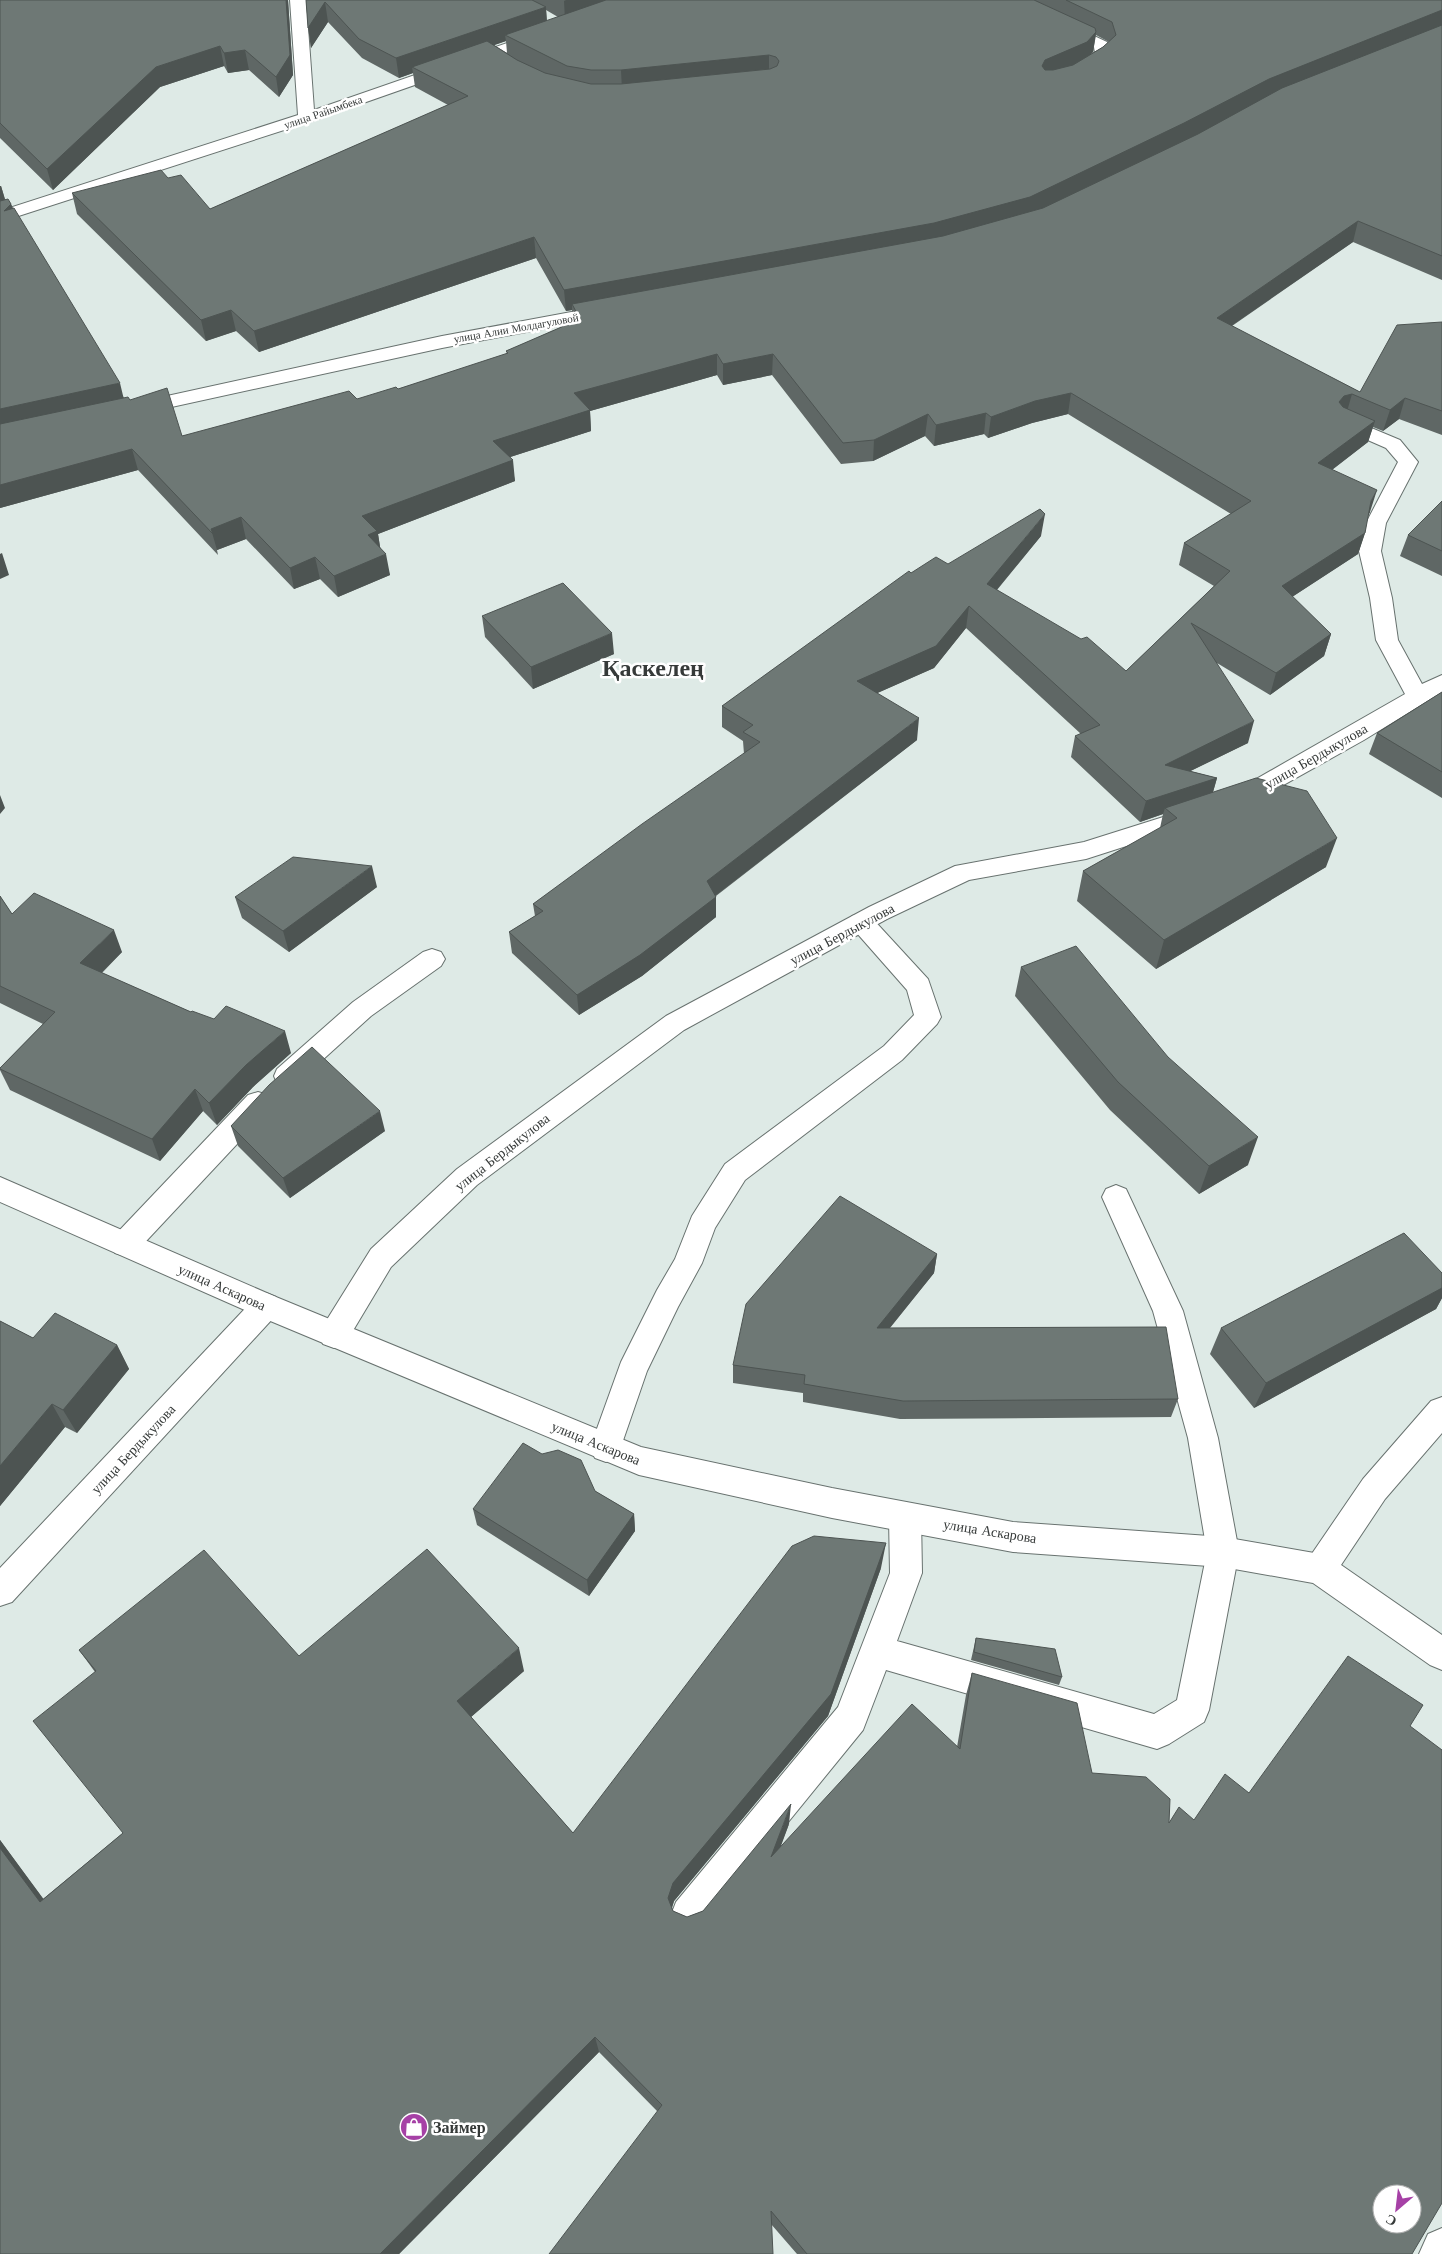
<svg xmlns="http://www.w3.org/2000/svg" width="1442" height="2254" viewBox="0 0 1442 2254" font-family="'Libre Baskerville',serif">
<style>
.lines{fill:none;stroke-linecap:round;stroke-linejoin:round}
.lane-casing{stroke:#68726f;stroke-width:2}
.street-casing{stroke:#68726f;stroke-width:2}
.secondary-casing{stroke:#68726f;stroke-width:2}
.lane{fill:#fff;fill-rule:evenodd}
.street{fill:#fff;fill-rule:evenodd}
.secondary{fill:#fff;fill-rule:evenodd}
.wall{fill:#5f6765;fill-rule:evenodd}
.shaded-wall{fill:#4d5452}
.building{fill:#6e7875;stroke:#4d5452;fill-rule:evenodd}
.labels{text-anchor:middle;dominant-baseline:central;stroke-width:5;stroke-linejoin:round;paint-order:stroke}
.far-street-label{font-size:11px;fill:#363a39;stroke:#fff}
.street-label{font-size:14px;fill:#363a39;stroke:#fff}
.near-poi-label{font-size:16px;font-weight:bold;fill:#363a39;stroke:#fff;text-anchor:start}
.town-label{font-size:24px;font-weight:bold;fill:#363a39;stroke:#fff}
</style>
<rect width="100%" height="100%" fill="#deeae6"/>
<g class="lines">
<defs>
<path id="lane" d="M997,0h20l90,42 4,12c-8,12 -23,24 -38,20l-2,-3 2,-3 12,-5 10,-10 -1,-6 -94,-44z
M861,914l9,2 58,63 13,38 -4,7 -35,36 -157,120 -30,48 -13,35 -24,44 -31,64 -30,87 -11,4 -11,-4 -5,-10 31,-86 36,-72 18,-31 17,-43 33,-52 159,-118 30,-31 -7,-25 -59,-67 4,-7z
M432,949l9,3 4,7 -4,7 -70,50 -74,67 -10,4 -10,-4 -3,-7 3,-7 76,-67 70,-50z
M258,1092l10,3 4,8 -4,8 -133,142 -10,3 -10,-3 -4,-9 4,-9 133,-140z
M1116,1185l10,4 57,122 35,127 21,114 -30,158 -5,12 -35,22 -12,5 -271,-79 -23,60 -161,198 -13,5 -13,-5 -5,-13 5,-13 162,-195 52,-134 -1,-56 5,-10 11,-5 11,5 5,10 1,56 -25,68 257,73 23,-14 30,-148 -19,-114 -35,-127 -51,-114 4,-8z
M1442,2228v26h-23l9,-20z"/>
<path id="street" d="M609,305l7,2 2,4 -2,4 -174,33 -307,67 -7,-2 -3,-4 3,-4 7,-2 307,-67z
M1345,417l55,23 18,22 -32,61 -5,28 11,47 6,42 24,44 20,-9v17l-78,48 -118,66 -8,2 -8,-2 -4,-6 4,-6 175,-100 -29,-54 -6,-42 -11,-47 7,-28 32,-61 -12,-14 -48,-21 -3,-4 3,-4z
M1195,807l9,2 3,6 -3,6 -118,38 -117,21 -82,39 -203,111 -207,155 -86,82 -46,77 -11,4 -11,-4 -4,-9 4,-9 48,-77 86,-80 209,-153 203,-109 86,-41 129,-24z
M266,1293l10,4 5,9 -5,9 -264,287 -12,4v-38l256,-271z
M1442,1397v36l-57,66 -54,81 -11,4 -11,-4 -5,-11 5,-11 54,-79 68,-78z"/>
<path id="secondary" d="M290,0h16l8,110 222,-77h10l3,3 -3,3 -234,82 -312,101v-11l298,-96z
M0,1177l276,120 365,150 191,41 181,34 210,15 97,17 11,4 111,77v35l-12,-5 -117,-82 -90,-16 -210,-15 -181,-34 -193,-43 -383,-160 -256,-113z"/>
</defs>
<use href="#lane" class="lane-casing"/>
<use href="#street" class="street-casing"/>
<use href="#secondary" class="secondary-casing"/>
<use href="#lane" class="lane"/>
<use href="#street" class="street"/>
<use href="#secondary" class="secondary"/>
</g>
<path class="wall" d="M0,0h288l5,75 -14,22 -30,-27 -21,3 -4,-7 -64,21 -107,103 -53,-52z
M306,0h1136v280l-89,-38 -121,84 128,66 82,-70v113l-43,-16 -16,12 -10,-4 -5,15 -36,28 38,42 -2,3 -3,18 -7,21 -66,43 39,37 -7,22 -54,39 -53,-32 31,80 -58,28 27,7 -4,14 113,75 -170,102 -79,-68 6,-30 77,-43 3,-14 -23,8 -69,-65 4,-21 6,-2 -115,-106 -32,40 -57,25 40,47 -201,156v21l-74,59 -63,39 -67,-62 -3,-21 26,-16 -2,-12 211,-150 -1,-13 -21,-14v-21l189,-133 37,-9 93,-28 -44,54 129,81 88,-85 -35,-21 5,-22 47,-29 -163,-100 -36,9 -44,15 -4,-4 -50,12 -9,-10 -52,25 -32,3 -69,-89 -49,10 -6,-10 -127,36 1,20 -81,26 5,24 -137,53 2,13 10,28 -52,22 -18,-18 -26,10 -48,-50 -29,11 1,5 -80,-85 -138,38 1,-322 4,13 6,5 2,4 111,190 6,2 52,36 175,-37 41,-10 109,-35 -1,-3 67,-29 -1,-12 -6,1 -30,-53 -277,94 -23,-21 -30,10 -129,-127 -5,-21 96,-15 42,31 238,-104 -33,-18 -2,-14 -14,5 -37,-20 -34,-36 -17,26zM546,10l12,7 -11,4zM1096,35l13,7 -6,5 -12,7 2,-2zM506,41l1,12 -13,-8z
M1442,501v75l-42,-20 8,-21z
M482,616l132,38 -81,35 -48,-52z
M1442,692v106l-73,-44 8,-21z
M377,887l-88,65 -47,-34 -7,-21z
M0,896l12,18 110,38 -20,21 89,39 100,41 -38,34 -36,38 -14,-14 -43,50 -150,-71 -10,-20v-2l43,-44 -43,-21z
M1021,967l227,198 -49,29 -89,-84 -95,-114z
M231,1126l154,5 -95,67 -52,-52z
M937,1254l-3,19 -44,55 288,71 -7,18 -271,2 -97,-17v-9l-70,-10v-18z
M1442,1273v25l-6,11 -182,99 -44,-54 11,-26z
M0,1321l33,17 84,7 12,24 -52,64 -12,-6 -65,79z
M595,1491l39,23 1,17 -46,65 -112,-71 -4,-16z
M881,1568l-53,148 -154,185 -2,7 1,3 14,6 16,-6 86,-87 -9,23 177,-100 9,-52 6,-22 120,100 77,50 25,-3 55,-27 161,-67 2,528h-615l-26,-30 -114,-113 -58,-59 -200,202h-399v-414l43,59 80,-66 -28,-161 -16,-22 220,6 225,15 -53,46 102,116z
M976,1638l86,39 -3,8 -88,-25z"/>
<path class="shaded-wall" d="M286,0h2l5,75 -14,22 -3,-20z
M566,0h57l-58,20 -1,-19z
M325,2l3,20 -17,26 -3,-20z
M546,7l1,20 -42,8 1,6 -86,30 -8,-4 1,6 -14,5 -3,-20z
M1442,10v16l-262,117 -153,74 -94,27 -361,60v6l-6,1 -2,-21 705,-211z
M1096,32l-3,20 -9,9 -42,19v-14l3,-6z
M220,46l4,20 -64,21 -107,103 -6,-21 109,-102z
M245,50l4,20 -21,3 -4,-20z
M769,55v20l-147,15 -1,-20z
M0,186h1l6,21 -7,2z
M11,204l7,20 -14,-13z
M1358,221l-5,21 -141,97 5,-21z
M534,237l2,21 -277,94 -5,-21z
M231,310l5,21 -30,10 -5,-21z
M717,354v21l-127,36 1,20 -96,31 -2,-21 81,-48z
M773,354l-1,21 -49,10v-21z
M120,383l5,21 -125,28v-23z
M1071,393l-3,21 -36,9 -44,15 3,-21 44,-16z
M1352,394l-6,21 -7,-13 5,-6z
M1405,398l-6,21 -16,12 7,-21z
M986,413l-2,21 -50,12 2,-21z
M928,414l-3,22 -52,25 1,-21z
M1375,421l-7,21 -56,43 6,-22z
M132,449l6,21 -138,38v-23z
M513,460l2,21 -137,53 3,19 -12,-16 -7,-21z
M1377,490l-7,22 -6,11 7,-22z
M1045,514l-4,22 -57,69 3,-21z
M241,517l5,22 -29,11 -6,-21z
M1365,533l-7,21 -83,54 7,-22z
M2,553l7,22 -9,4v-25z
M386,554l4,21 -52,22 -4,-21z
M315,557l5,22 -26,10 -4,-21z
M969,606l-3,22 -32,40 -79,35 2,-22z
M612,633l2,21 -81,35 -2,-22z
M1331,634l-7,22 -54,39 6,-22z
M919,718l-2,22 -210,162v-21z
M1254,721l-6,22 -88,43 5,-21z
M1217,778l-6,21 -46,9 -2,6 -23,8 6,-21z
M0,795l5,13 -5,6z
M1337,838l-11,29 -170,102 8,-29z
M372,866l5,21 -88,65 -6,-21z
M716,897v20l-74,59 -63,39 -2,-20z
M114,930l8,22 -33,33 -9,-22z
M285,1031l6,22 -38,34 -36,38 -8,-22 37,-38z
M195,1089l8,22 -43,50 -8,-22z
M380,1111l5,20 -95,67 -7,-20z
M1258,1137l-10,28 -49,29 10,-28z
M937,1254l-3,19 -59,73 2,-18z
M1442,1288v10l-6,11 -182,99 12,-25z
M117,1345l12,24 -52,64 -14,-23z
M52,1404l13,23 -65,79v-40z
M634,1514l1,17 -46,65 -2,-16z
M886,1543l-5,25 -53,148 -154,185 -5,15 -1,-18 5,-15z
M519,1648l5,23 -60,52 -7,-22z
M791,1804l-2,20 -19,52 1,-19z
M0,1840l59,80 -19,-18 -40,-54z
M595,2037l4,15 -200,202h-19z"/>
<path class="building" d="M0,0h286l4,55 -14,22 -31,-27 -21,3 -4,-7 -64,21 -109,102 -47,-46z
M306,0h226l14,7 -150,51 -37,-19 -34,-37 -17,26z
M606,0h428l61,28 1,4 -9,10 -42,18 -3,6 3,4h8l20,-5 30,-18 13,-12 -4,-13 -46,-22h376v10l-173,69 -85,44 -154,74 -96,26 -370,67 -30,-53 -280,94 -23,-21 -30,10 -129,-127 89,-23 7,8 13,-3 29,34 258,-113 -56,-29 75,-26 30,19 28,13 46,11h30l149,-15 7,-3 2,-5 -3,-4 -7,-2 -148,15h-30l-24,-4 -62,-31z
M1442,25v231l-84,-35 -141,97 143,74 37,-67 45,-3v89l-37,-13 -15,12 -38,-16 -8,2 -5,6 4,5 32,14 -57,42 59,27 -6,11 -6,32 -83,53 49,48 -55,39 -85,-50 63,98 -89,44 52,13 -71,23 -71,-65 25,-11 -131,-119 -33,40 -79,35 62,37 -212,163 9,16 -76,58 -63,40 -68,-63 34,-21 -10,-7 109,-80 118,-82 -17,-10 10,-7 -31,-19 187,-135 2,2 25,-16 12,7 92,-55 5,5 -58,70 94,55 6,-2 39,34 104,-100 -46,-28 67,-42 -180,-108 -36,8 -44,16 -5,-4 -50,12 -8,-11 -54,26 -31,3 -70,-89 -50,10 -6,-10 -143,39 16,17 -97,31 20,19 -151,56 15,15 -9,4 18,19 -52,22 -19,-19 -25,11 -49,-51 -30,12 2,5 -81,-85 -132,36v-61l128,-27 2,3 37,-12 15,48 167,-45 8,8 39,-12 2,2 110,-36 -2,-2 74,-32 -8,-15 371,-68 100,-28 155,-74 84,-46z
M8,199l3,5 -7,7 10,-3 106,175 -120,26v-208z
M1442,501v50l-34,-16z
M563,583l49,50 -81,34 -49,-51z
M1442,692v80l-65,-39z
M1256,778l51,13 30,47 -173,102 -81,-69 94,-53 -12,-10z
M293,857l79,9 -89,65 -48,-34z
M34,893l80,37 -34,33 111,49 1,-1 22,8 12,-13 59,25 -39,34 -37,38 -14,-14 -43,50 -152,-70v-1l55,-56 -55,-26v-90l12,18z
M1076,946l92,111 90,80 -49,29 -91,-84 -97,-115z
M312,1047l68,64 -97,67 -52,-52 38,-41z
M840,1196l97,58 -60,74 289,-1 12,72 -275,2 -99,-17 1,-9 -72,-10 13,-61z
M1404,1233l38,40v15l-176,95 -45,-55z
M55,1313l62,32 -54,65 -11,-6 -52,62v-145l33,17z
M523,1443l19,11 16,-4 23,10 14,31 39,23 -47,66 -114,-71z
M814,1536l72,7 -55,151 -158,189 -5,15 5,13 14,6 16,-6 88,-107 -20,53 141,-153 48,45 12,-76 105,30 15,70 54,4 24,22 -1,24 10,-16 15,13 31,-46 24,19 99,-137 75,49 -13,21 32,24v453l-30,51h-605l-36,-43 2,43h-224l113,-149 -67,-68 -215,217h-380v-406l40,54 83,-69 -90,-112 63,-50 -17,-21 125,-100 95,106 128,-107 92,99 -62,53 116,132 219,-287zM1382,2194h30v30h-30z
M976,1638l79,11 7,28 -88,-25z"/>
<defs>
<symbol id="shop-disc" viewBox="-11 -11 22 22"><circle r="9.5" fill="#a641a6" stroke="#fff"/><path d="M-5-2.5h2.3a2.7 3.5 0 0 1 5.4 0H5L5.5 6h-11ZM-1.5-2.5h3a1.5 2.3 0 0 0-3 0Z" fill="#fff"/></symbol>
</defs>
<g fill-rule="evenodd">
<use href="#shop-disc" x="398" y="2111" width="32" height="32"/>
</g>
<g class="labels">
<g class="far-street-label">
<text transform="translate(323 112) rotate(-19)">улица Райымбека</text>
<text transform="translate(516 328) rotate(-10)">улица Алии Молдагуловой</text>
</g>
<g class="street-label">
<text transform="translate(1316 756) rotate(-30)">улица Бердыкулова</text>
<text transform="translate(842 934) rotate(-28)">улица Бердыкулова</text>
<text transform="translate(502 1152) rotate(-38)">улица Бердыкулова</text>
<text transform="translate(222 1287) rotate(24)">улица Аскарова</text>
<text transform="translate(596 1443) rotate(22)">улица Аскарова</text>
<text transform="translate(133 1449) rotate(-47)">улица Бердыкулова</text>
<text transform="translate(990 1531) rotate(9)">улица Аскарова</text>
</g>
<g class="near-poi-label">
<text x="433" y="2127">Займер</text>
</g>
<g class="town-label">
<text x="653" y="667">Қаскелең</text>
</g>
</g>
<g transform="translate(1397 2209) rotate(208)"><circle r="24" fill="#ffffff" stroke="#afb0b0"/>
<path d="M0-4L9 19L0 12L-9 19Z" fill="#a641a6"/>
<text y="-8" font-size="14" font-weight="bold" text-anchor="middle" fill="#363a39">С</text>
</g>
</svg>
